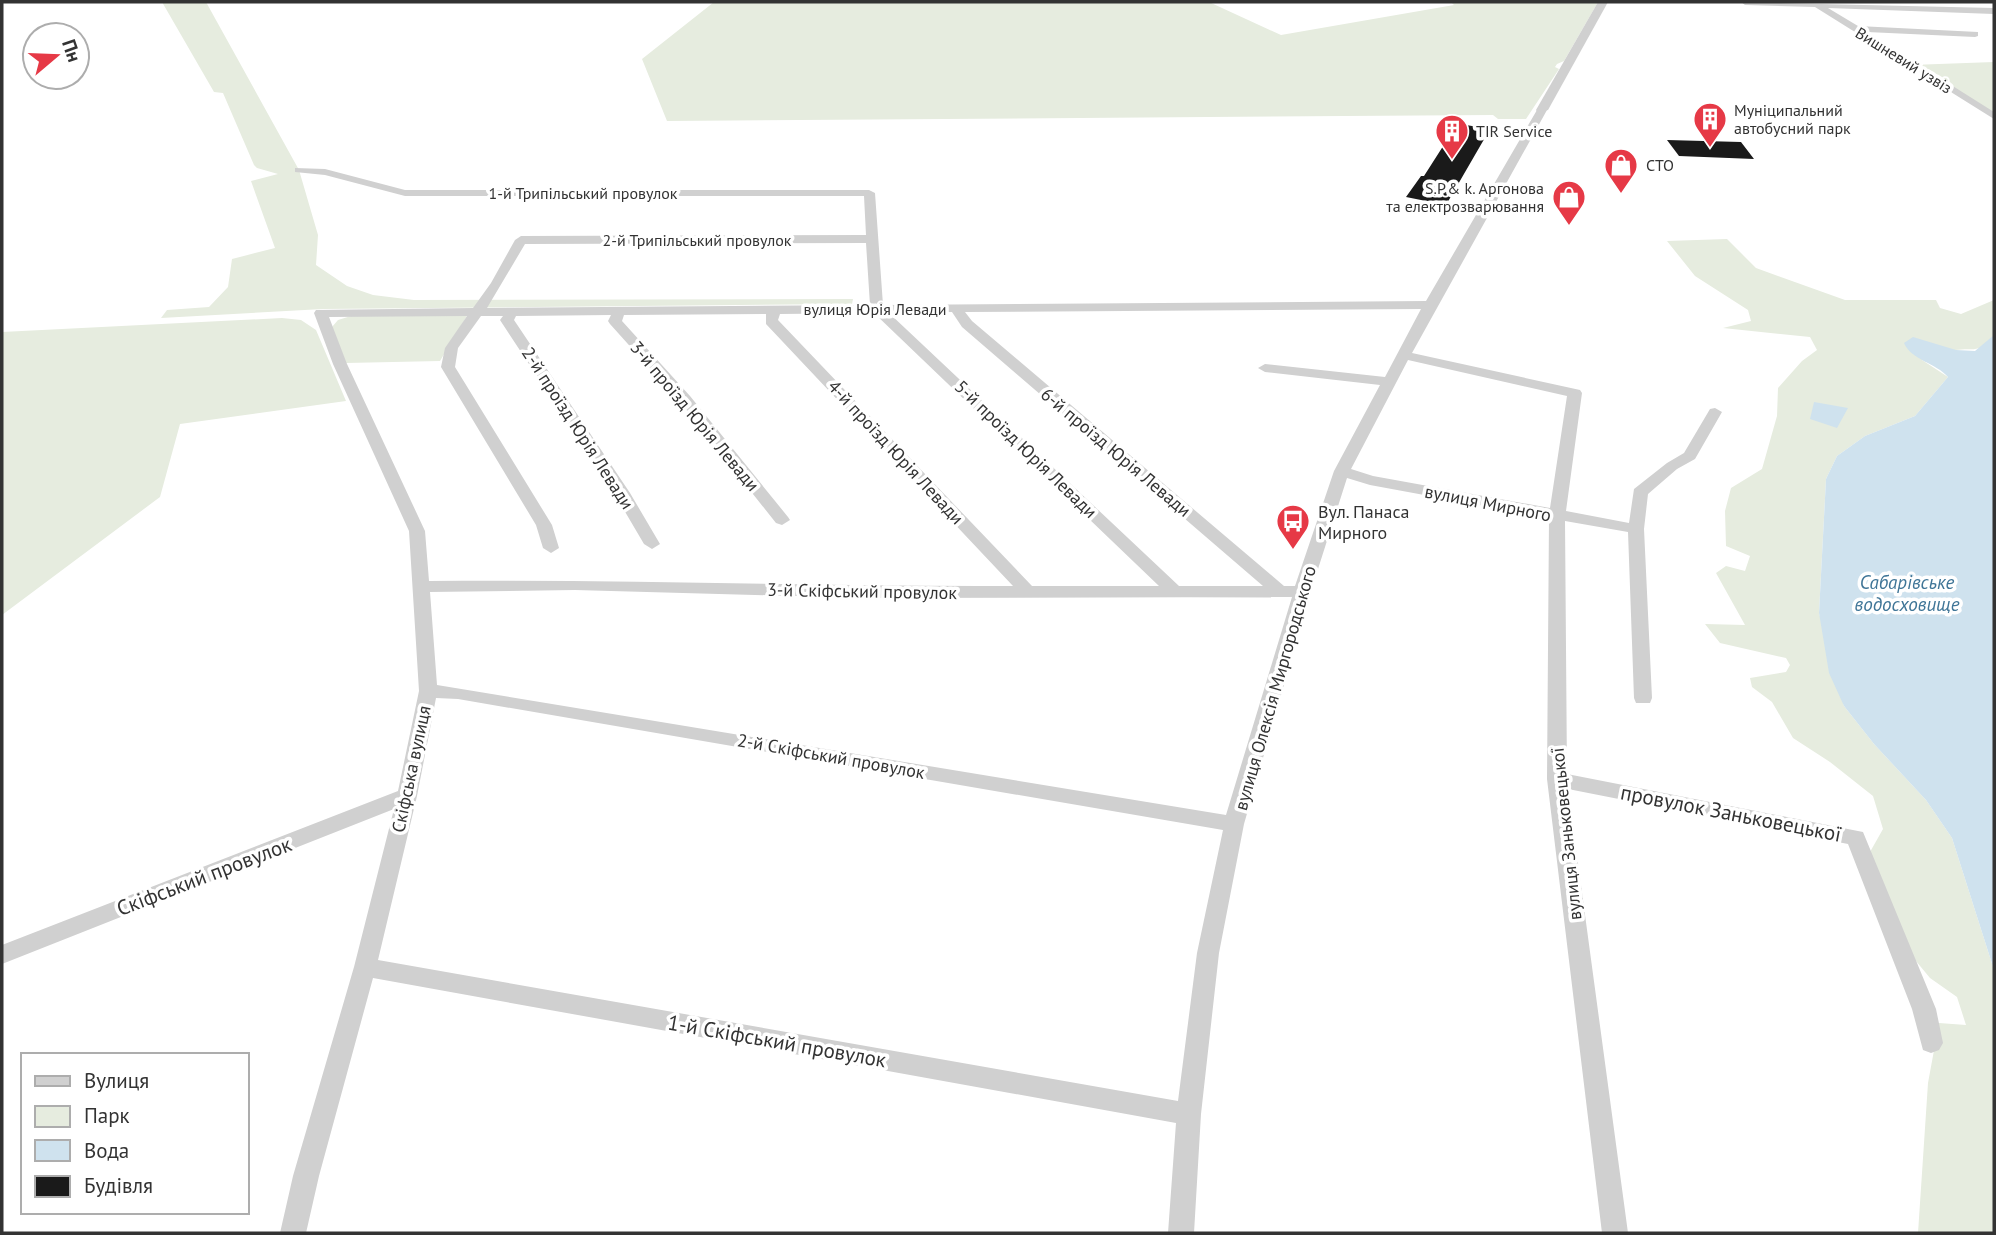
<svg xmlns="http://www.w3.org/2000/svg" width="1996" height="1235" viewBox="0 0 1996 1235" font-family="'PT Sans',sans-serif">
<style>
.green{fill:#e6ecdf}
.water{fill:#cfe2ee}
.building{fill:#1a1a1a}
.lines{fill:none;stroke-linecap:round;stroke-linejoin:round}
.minor{fill:#d0d0d0;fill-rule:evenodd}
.tertiary{fill:#d0d0d0;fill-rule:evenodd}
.labels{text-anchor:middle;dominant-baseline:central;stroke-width:7;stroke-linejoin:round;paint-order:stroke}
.far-street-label{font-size:16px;fill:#333;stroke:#fff}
.far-poi-label{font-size:16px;fill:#333;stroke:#fff;text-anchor:start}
.street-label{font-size:18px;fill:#333;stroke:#fff}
.poi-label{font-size:18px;fill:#333;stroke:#fff;text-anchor:start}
.water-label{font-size:19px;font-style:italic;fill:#3f7597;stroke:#fff}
.near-street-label{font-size:21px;fill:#333;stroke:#fff}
</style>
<rect width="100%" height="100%" fill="#fff"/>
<path class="green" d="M162,2h44l93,168 19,65 -2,30 31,21 26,9 41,5 439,-1 -1,5 -529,5 -162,9 6,-8 42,-3 19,-20 4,-28 43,-11 -24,-67 27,-7 -21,-6 -3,-3 -31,-72 -9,-1z
M714,2h495l72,33 173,-30 -3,-3h147l-34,59 -7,3 -2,3 4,2 -33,50h-28l-5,-4 -826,6 -25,-62z
M1994,62v54l-83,-51z
M1727,239l29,29 89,32h91l4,8 21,6 33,-14v35c-17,20 -17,12 -39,15 -11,2 -23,7 -33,10l26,17 -33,39 -50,20 -28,20 -11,23 -7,134 25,93 30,38 52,56 26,38 42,132v263h-76l10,-150 11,-60 27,2 -9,-28 -27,-19 -24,-29 -36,-97 13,-23 -10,-33 -43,-34 -37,-24 -21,-36 -20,-15 -2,-9 36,-6 4,-7 -4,-7 -66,-15 -15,-19 40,1 -29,-52 10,-7 19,5 5,-15 -24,-10 -1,-35 6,-23 31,-19 15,-53 1,-28 24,-27 15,-11 -7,-13 -87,-9 28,-7 -3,-11 -53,-34 -28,-35z
M468,314l-28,47 -94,2 -14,-36 6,-7 13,-4z
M282,318l19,2 15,10 30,71 -166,23 -20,73 -158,118v-283z"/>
<path class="water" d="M1994,335v635l-42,-132 -26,-38 -52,-56 -30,-38 -15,-33 -10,-60 7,-134 11,-23 28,-20 50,-20 33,-39c-12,-14 -37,-17 -44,-34l9,-6 43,13 19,1z
M1814,402l34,6 -11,20 -27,-9z"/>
<path class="building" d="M1466,125l24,4 -44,76 -40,-8 15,-21h3l23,-36 9,2z
M1667,140l74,2 13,17 -75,-3z"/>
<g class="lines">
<path class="minor" d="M1741,2l253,6v6l-166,-6 30,18 120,6v4l-3,1 -108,-5 127,80v7l-179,-112 -70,-2z
M1542,107l5,3 -135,243 168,37 2,3 -16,118 63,12 5,-34 33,-26 17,-10 26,-44 5,-1 7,4 -27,47 -18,10 -29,25 -4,35 8,169 -2,5h-14l-2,-5 -6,-166 -63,-11 2,253 296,58 73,177 7,34 -4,7 -8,3 -8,-3 -11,-41 -64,-165 -280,-55 60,444h-26l-55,-454 2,-261 -179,-33 -23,-7 -36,113 -67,233 -25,129 -18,161 -7,119h-26l8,-110 -803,-145 -54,198 -13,57h-26l13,-57 61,-209 40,-158 -392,155v-19l396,-154 21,-100 -10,-160 -76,-167 -19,-51 2,-3 157,-2 18,-25 24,-43 6,-4 345,-1 -2,-39h-459l-80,-21 -30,-3v-4l30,1 80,21h464l6,3 8,112 543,-4 111,-191zM866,243l4,62 -383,3 38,-64zM1421,309l-36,68 -120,-13 -7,4 7,4 115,13 -46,86 -39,115h-11l-312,-265 -7,-9zM952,312l10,15 301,259h-84l-290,-273zM874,313l285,273h-127l-254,-266 2,-6zM766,314v10l247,262c-195,1 -389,-7 -584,-5l-4,-50 -78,-167 -18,-47 138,-1 -22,32 -4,19 95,158 7,23 8,5 8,-5 -7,-23 -97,-158 3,-19 23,-32h22l-3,4 114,173 30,51 8,5 8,-5 -30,-51 -116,-173 2,-4 95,-1 -3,6 2,3 70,78 96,121 6,2 8,-5 -2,-3 -98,-121 -68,-75 2,-6zM1408,360l159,36 -17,112 -177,-32 -22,-7zM575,590l292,8 425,-1 -66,218 -789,-130 -7,-93zM436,698l22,1 765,131 -26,123 -19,148 -800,-141 39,-164z"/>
<path class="tertiary" d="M1598,2h10l-60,108 -10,3 -2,-3z"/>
</g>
<defs>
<symbol id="building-pin" viewBox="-11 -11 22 30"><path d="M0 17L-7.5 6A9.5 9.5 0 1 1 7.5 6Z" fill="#e63946" stroke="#fff"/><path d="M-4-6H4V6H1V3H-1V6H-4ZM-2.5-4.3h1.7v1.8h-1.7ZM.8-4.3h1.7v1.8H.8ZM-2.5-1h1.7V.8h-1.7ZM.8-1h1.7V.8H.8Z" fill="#fff"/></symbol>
<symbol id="shop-pin" viewBox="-11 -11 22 30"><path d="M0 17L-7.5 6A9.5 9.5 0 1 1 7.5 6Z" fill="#e63946" stroke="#fff"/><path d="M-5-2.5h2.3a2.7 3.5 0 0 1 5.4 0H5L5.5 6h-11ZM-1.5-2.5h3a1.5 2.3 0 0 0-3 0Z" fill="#fff"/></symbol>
<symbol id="bus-pin" viewBox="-11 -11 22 30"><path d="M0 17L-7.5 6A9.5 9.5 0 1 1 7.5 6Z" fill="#e63946" stroke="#fff"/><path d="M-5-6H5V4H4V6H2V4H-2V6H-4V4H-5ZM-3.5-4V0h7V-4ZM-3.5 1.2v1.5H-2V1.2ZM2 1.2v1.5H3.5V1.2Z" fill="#fff"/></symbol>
</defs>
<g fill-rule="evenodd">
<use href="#building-pin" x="1691" y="100" width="38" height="52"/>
<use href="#building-pin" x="1433" y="112" width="38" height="52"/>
<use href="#shop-pin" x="1602" y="146" width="38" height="52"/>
<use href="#shop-pin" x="1550" y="178" width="38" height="52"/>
<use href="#bus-pin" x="1274" y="502" width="38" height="52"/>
</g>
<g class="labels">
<g class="far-street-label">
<text transform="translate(1904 60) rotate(32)">Вишневий узвіз</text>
<text x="583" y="193">1-й Трипільський провулок</text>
<text x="697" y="240">2-й Трипільський провулок</text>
<text x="875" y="309">вулиця Юрія Левади</text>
</g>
<g class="far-poi-label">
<text x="1734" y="110">Муніципальний<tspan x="1734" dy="18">автобусний парк</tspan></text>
<text x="1476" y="131">TIR Service</text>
<text x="1646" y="165">СТО</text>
<text x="1544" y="188" text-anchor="end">S.P.&amp; k. Аргонова<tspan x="1544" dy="18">та електрозварювання</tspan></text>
</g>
<g class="street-label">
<text transform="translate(695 416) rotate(50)">3-й проїзд Юрія Левади</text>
<text transform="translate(578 428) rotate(57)">2-й проїзд Юрія Левади</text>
<text transform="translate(1026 449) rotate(44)">5-й проїзд Юрія Левади</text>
<text transform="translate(896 452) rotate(47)">4-й проїзд Юрія Левади</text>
<text transform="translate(1116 452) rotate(40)">6-й проїзд Юрія Левади</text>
<text transform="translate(1488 503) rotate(11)">вулиця Мирного</text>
<text transform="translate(862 591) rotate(1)">3-й Скіфський провулок</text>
<text transform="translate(1275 688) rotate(-74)">вулиця Олексія Миргородського</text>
<text transform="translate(831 756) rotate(10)">2-й Скіфський провулок</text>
<text transform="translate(411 769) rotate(-78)">Скіфська вулиця</text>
<text transform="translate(1566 834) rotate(-96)">вулиця Заньковецької</text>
</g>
<g class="poi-label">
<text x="1318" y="511">Вул. Панаса<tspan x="1318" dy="21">Мирного</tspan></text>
</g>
<g class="water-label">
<text x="1907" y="582">Сабарівське<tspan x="1907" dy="22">водосховище</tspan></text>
</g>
<g class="near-street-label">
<text transform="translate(1731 813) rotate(11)">провулок Заньковецької</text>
<text transform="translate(204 876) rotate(-21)">Скіфський провулок</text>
<text transform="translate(777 1041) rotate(10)">1-й Скіфський провулок</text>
</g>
</g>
<rect width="1996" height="1235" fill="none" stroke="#333333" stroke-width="7"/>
<rect x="21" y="1053" width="228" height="161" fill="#ffffff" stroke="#adadad" stroke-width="2"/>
<rect x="35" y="1076" width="35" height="10" fill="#d0d0d0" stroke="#adadad" stroke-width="2"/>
<text x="84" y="1088" font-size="21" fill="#333333">Вулиця</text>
<rect x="35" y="1106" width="35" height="21" fill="#e6ecdf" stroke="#adadad" stroke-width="2"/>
<text x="84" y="1123" font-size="21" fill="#333333">Парк</text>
<rect x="35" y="1140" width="35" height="21" fill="#cfe2ee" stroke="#adadad" stroke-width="2"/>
<text x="84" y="1158" font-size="21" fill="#333333">Вода</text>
<rect x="35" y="1176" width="35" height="21" fill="#1a1a1a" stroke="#adadad" stroke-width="2"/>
<text x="84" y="1193" font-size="21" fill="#333333">Будівля</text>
<g transform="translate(56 56) rotate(71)"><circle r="33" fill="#ffffff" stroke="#adadad" stroke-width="2"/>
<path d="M0-5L12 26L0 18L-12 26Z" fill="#e63946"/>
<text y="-10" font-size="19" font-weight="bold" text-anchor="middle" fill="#333333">Пн</text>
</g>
</svg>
